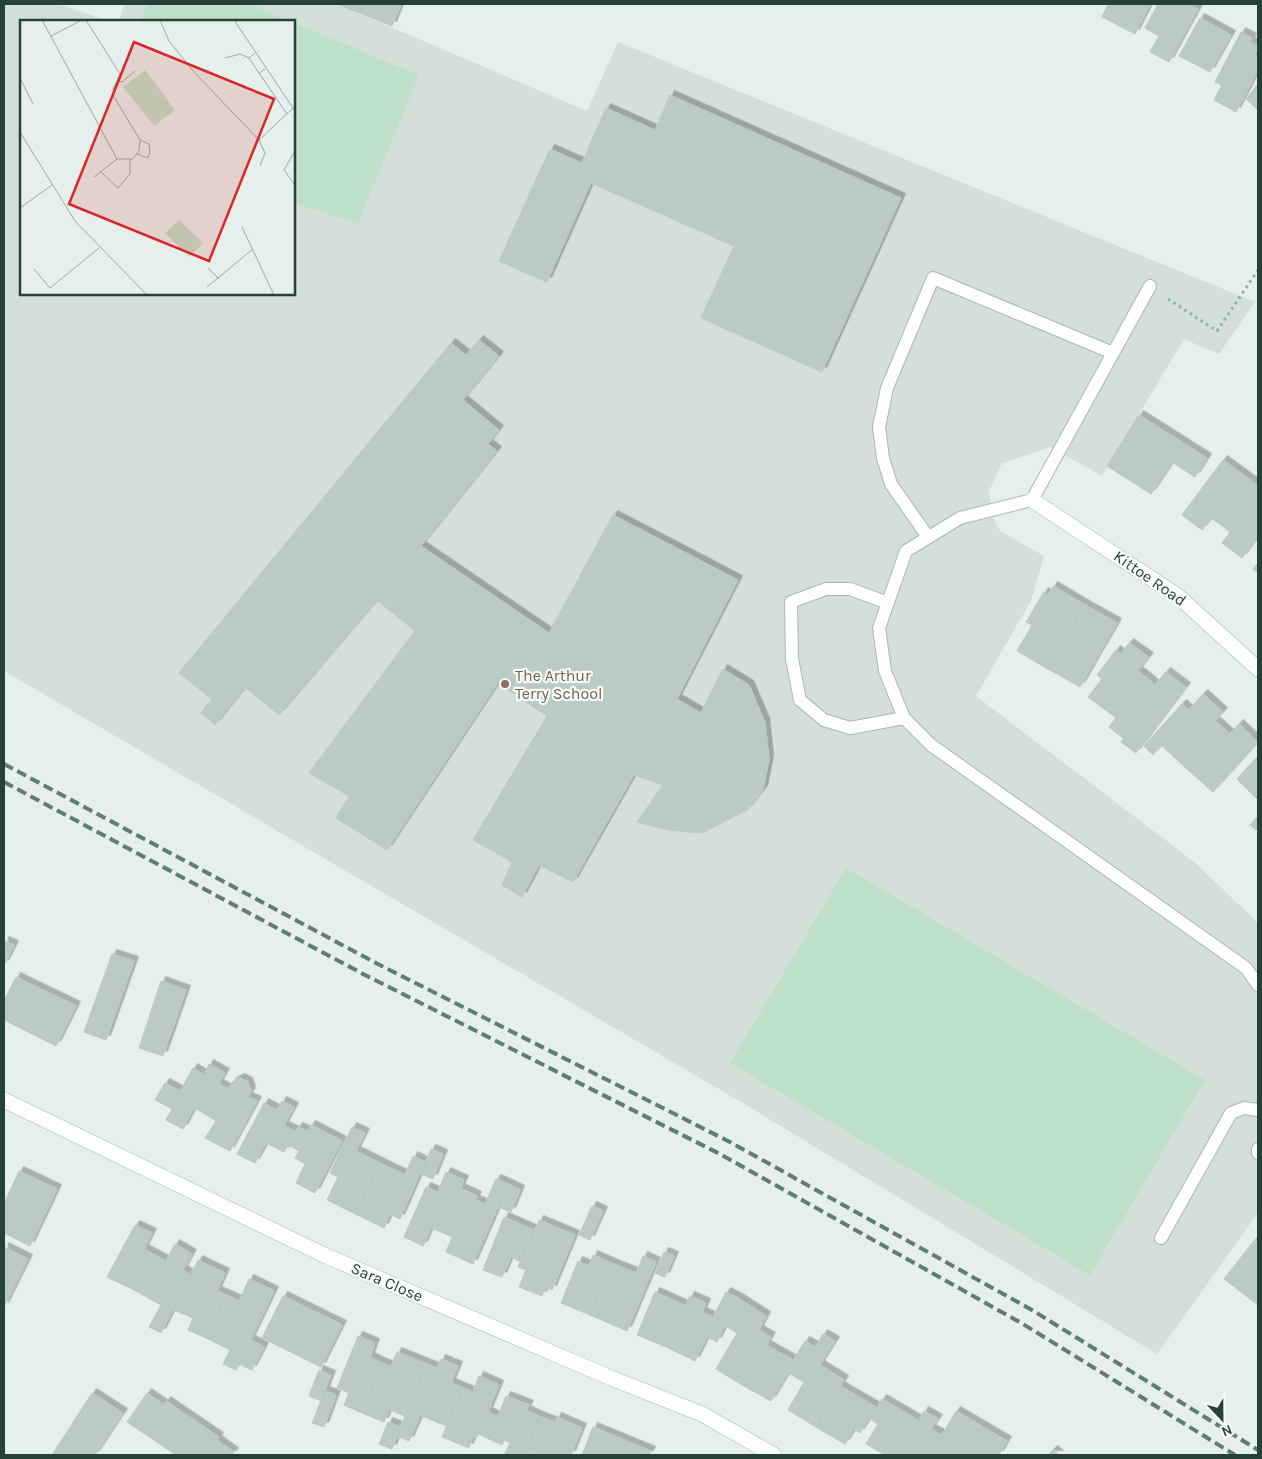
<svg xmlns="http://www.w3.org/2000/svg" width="1262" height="1459" viewBox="0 0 1262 1459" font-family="Karla,sans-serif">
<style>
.built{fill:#d4dfda}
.green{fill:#bfe0c8}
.building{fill:#bbcac4;stroke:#b8c9c2;filter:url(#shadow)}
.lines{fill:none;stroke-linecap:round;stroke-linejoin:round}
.lane-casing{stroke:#a8b8b2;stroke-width:14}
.street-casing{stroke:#a8b8b2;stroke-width:16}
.path{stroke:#86b3a5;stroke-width:3;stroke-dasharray:2.5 4;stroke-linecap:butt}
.lane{stroke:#fff;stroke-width:12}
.street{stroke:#fff;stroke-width:15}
.rail{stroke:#5f7d75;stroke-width:4;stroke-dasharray:10 5;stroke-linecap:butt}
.education-dot{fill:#8d6e63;stroke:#f7fbf9;stroke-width:2}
.labels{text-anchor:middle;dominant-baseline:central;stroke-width:4.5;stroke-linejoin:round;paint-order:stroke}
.street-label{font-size:16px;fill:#24423a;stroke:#f7fbf9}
.education-label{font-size:16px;fill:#785e54;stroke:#f7fbf9;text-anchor:start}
.inset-road{fill:none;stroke:#98aaa4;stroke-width:1}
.view{fill:#d62828;fill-opacity:0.15;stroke:#d62828;stroke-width:2.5}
.inset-edge{fill:none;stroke:#24423a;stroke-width:2.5}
</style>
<defs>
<filter id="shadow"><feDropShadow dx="4.5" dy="-4.5" stdDeviation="0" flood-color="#0004"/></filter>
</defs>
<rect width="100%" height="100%" fill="#e6efeb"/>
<path class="built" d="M4,4h54l50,17h-87v273h273v-273h-175l5,-17h213l250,107 31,-69 637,260 -36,52 -35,-15 -82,137 -52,-29 -48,16 -13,28 3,24 8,16 44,25 -13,45 -55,95 217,165 65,62v290l-101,141 -416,-252 -737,-431z"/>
<path class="green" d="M148,4h100l42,17h-150z
M294,23l125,52 -61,149 -64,-21z
M846,868l359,212 -115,195 -360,-212z"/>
<path class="building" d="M337,4h64l-9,22z
M1108,4h42l-15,30 -33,-17z
M1158,4h31l9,5 -29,53 -19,-10 9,-16 -14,-8z
M1200,18l31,17 -21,37 -31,-16z
M1241,32l11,6 -2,4 8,4 -3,9 3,1v14l-22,42 -22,-12 8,-15 -7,-3z
M1258,84v26l-12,-11z
M670,95l231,103 -79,174 -121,-54 33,-72 -143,-63 -44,99 -48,-21 51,-112 32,14 24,-55 49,22z
M479,340l20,16 -36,44 36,30 -11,14 9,7 -76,95 128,87 64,-118 125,65 -61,119 24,14 22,-44 26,16 16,37 4,38 -6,30 -16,20 -45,23 -34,-3 -31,-8 26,-37 -29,-10 -61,107 -34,-17 -17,32 -20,-12 10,-23 -39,-22 74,-124 -49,-33 -111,167 -51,-32 13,-22 -40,-23 106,-142 -38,-31 -98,115 -34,-28 -30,38 -14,-12 11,-14 -33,-26 272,-330 15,12z
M1139,415l68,43 -12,19 -23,-15 -21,32 -44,-28z
M1223,460l30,22 -32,43 -10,-7 -9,12 -20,-15z
M1253,482l5,4v50l-16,22 -20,-15 8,-11 -9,-7z
M1258,563v10l-5,-4z
M1053,586l32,19 -37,64 -31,-18 15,-26 -6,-3 18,-30 4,3z
M1085,605l32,18 -37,64 -32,-18z
M1129,643l20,14 -11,14 9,7 -31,40 -28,-21 14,-18 -5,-4 19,-25 5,4z
M1166,672l20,15 -50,66 -15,-11 3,-3 -15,-12 38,-49 8,7z
M1203,694l20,18 -8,9 8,7 -36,41 -26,-24 -8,10 -9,-9 38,-42 7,6z
M1239,724l19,18 -45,50 -26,-23 36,-41 7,6z
M1258,756v44l-21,-21z
M1258,816v11l-2,3 -6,-5z
M4,941l10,4 -10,20z
M112,954l22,7 -28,79 -22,-8z
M16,977l60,29 -20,40 -52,-26v-19z
M161,981l25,9 -23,66 -24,-8z
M209,1064l16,9 -22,40 -9,-5 -11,21 -17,-9 6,-11 -17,-9 10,-17 15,8 13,-23 11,7z
M240,1078l8,4 3,9 -3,6 9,4 -27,50 -25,-13 11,-17 -13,-8 16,-29 9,5 4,-7z
M282,1101l12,6 -10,19 11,5 -11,21 -18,-9 -11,20 -18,-9 27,-51 13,7z
M311,1125l31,16 -27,52 -19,-10 9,-19 -10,-6 4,-7 -11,-6 10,-18 9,4z
M352,1127l13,6 -9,18 24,12 -25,51 -28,-14 11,-23 -8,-4z
M431,1149l12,5 -10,25 -12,-5z
M413,1156l12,6 -25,57 -10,-5 -6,14 -29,-14 25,-51 25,12z
M19,1171l38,18 -27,57 -26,-13v-29z
M446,1172l18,8 -23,52 -10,-4 -8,18 -19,-9 22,-50 12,5z
M496,1179l12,5 -35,80 -27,-12 6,-15 -11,-5 19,-44 17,8 -2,4 10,4z
M508,1184l12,6 -9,22 -13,-5z
M592,1206l11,5 -13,29 -11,-5z
M504,1217l30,13 -13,32 -10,-5 -9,20 -19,-7z
M539,1220l36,15 -23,55 -6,-3 -4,9 -23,-9 7,-17 -8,-3z
M135,1225l17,8 -8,16 11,6 -19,36 -29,-14z
M1257,1237l1,2v66l-34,-26z
M175,1244l17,10 -9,16 8,5 -30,58 -12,-6 12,-22 -25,-14 19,-36 11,6z
M4,1247l24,12 -24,48z
M664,1252l10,4 -9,21 -10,-4z
M593,1255l18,8 -21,52 -29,-12 17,-42 11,5z
M643,1256l13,6 -29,69 -37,-16 21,-52 25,10z
M198,1260l27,13 -8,18 10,4 -21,43 -18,-8 5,-12 -19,-8z
M249,1279l25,12 -38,79 -13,-6 7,-14 -24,-12 21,-43 12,6z
M655,1292l29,13 -18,42 -29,-12z
M726,1292l12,6 -21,44 -10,-5 -12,24 -29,-14 24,-51 16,7 -4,9 11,5z
M283,1296l59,29 -21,42 -59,-29z
M738,1298l28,18 -7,14 12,7 -29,48 -26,-16 21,-36 -12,-7z
M823,1334l12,7 -15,24 24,15 -28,47 -28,-17 16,-28 -7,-4z
M358,1336l17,7 -5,14 12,6 -20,50 -18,-8 5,-12 -12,-5z
M251,1340l13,7 -12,23 -13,-6z
M805,1341l11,6 -19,31 -9,-5 -17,28 -29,-16 24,-40 27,15z
M397,1352l30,12 -22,52 -16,-6 -5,12 -22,-9 20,-50 9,3z
M441,1359l17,7 -7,17 12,5 -17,38 -26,-11 -2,6 -13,-5 22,-52 10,4z
M319,1370l12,5 -10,26 -12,-5z
M479,1376l20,9 -11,27 10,5 -9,22 -11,-5 -2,4 -3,-1 -4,11 -27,-11 21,-49 10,4z
M840,1386l36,21 -16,26 -6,-4 -9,15 -29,-17z
M325,1391l11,4 -12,32 -12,-4z
M92,1393l31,20 -28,42h-43z
M147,1393l17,12 2,-4 53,36 -2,3 17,12 -2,3h-56l-49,-33z
M506,1396l23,9 -3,5 15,7 -16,38h-21l6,-12 -6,-3 -2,5 -13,-6z
M882,1399l36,21 -20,35h-13l-19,-11 12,-20 -8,-5z
M924,1411l14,8 -7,10 11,6 14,-24 12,7 -22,37h-48z
M405,1416l13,5 -9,20 -12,-5z
M541,1417l14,5 2,-5 25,11 -11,27h-46z
M968,1418l39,23 -8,14h-53z
M388,1422l13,5 -9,22 -13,-5z
M593,1427l58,24 -2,4h-67z
M1053,1450l6,5h-11z"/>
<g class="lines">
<defs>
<path id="lane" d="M1150,286l-118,214 -72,18 -54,33 -27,77 6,43 19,47 27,27 315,223 12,17
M928,537l-37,-53 -8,-26 -4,-31 8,-39 46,-110 180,75
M888,603l-38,-14h-24l-35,13 1,57 8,41 24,20 26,8 54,-10
M1258,1149v4
M1161,1238l70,-125 13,-5 14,2"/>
<path id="street" d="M1032,500l146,96 80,73
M4,1100l320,155 287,123 91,36 72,41"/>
</defs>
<use href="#lane" class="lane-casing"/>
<use href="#street" class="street-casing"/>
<path class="path" d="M1168,299l49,32 41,-61"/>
<use href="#lane" class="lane"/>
<use href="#street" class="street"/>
<path class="rail" d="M4,764l370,198 356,180 302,168 226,140
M4,782l361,193 355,179 303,170 212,131"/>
</g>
<circle class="education-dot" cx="505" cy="684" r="5"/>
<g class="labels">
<g class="street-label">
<text transform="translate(1150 578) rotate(35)">Kittoe Road</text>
<text transform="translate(387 1282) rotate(23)">Sara Close</text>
</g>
<g class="education-label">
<text x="515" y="675">The Arthur<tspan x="515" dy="18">Terry School</tspan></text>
</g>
</g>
<g transform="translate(20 20)">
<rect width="275" height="275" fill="#e6efeb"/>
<path d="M125,50l30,40 -21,16 -31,-39zM159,200l24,23 -14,14 -24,-24z" fill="#bfe0c8"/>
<path class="inset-road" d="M22,0l75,139M66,0l34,54 -7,15 1,8 26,43 -1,11 -6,8h-16l-23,18M140,0l9,21 25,31 65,68 6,13 -5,13M214,0l61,91M31,16l31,-16M235,33l-6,5 10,15M205,38l15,-4 9,4M245,49l-6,4 28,41M0,58l13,26M98,61l4,1 13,-11M0,112l55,89 72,74M239,120l34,-32M275,131l-11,19 11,15M117,134l11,4 2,-6 -1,-8 -9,-4M81,152l17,16 12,-14v-15M0,188l32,-23M222,207l32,68M188,248l11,11M14,249l16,19 49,-40M187,267l46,-38"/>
<path class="view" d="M114,22l140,57 -65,162 -140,-57z"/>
<rect width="275" height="275" class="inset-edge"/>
</g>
<rect width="1262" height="1459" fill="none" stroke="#24423a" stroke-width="10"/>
<g transform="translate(1222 1419) rotate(158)" stroke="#f7fbf9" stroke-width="4" paint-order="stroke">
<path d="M0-4L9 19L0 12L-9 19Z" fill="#24423a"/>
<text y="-8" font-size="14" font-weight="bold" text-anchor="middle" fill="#24423a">N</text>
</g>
</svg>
